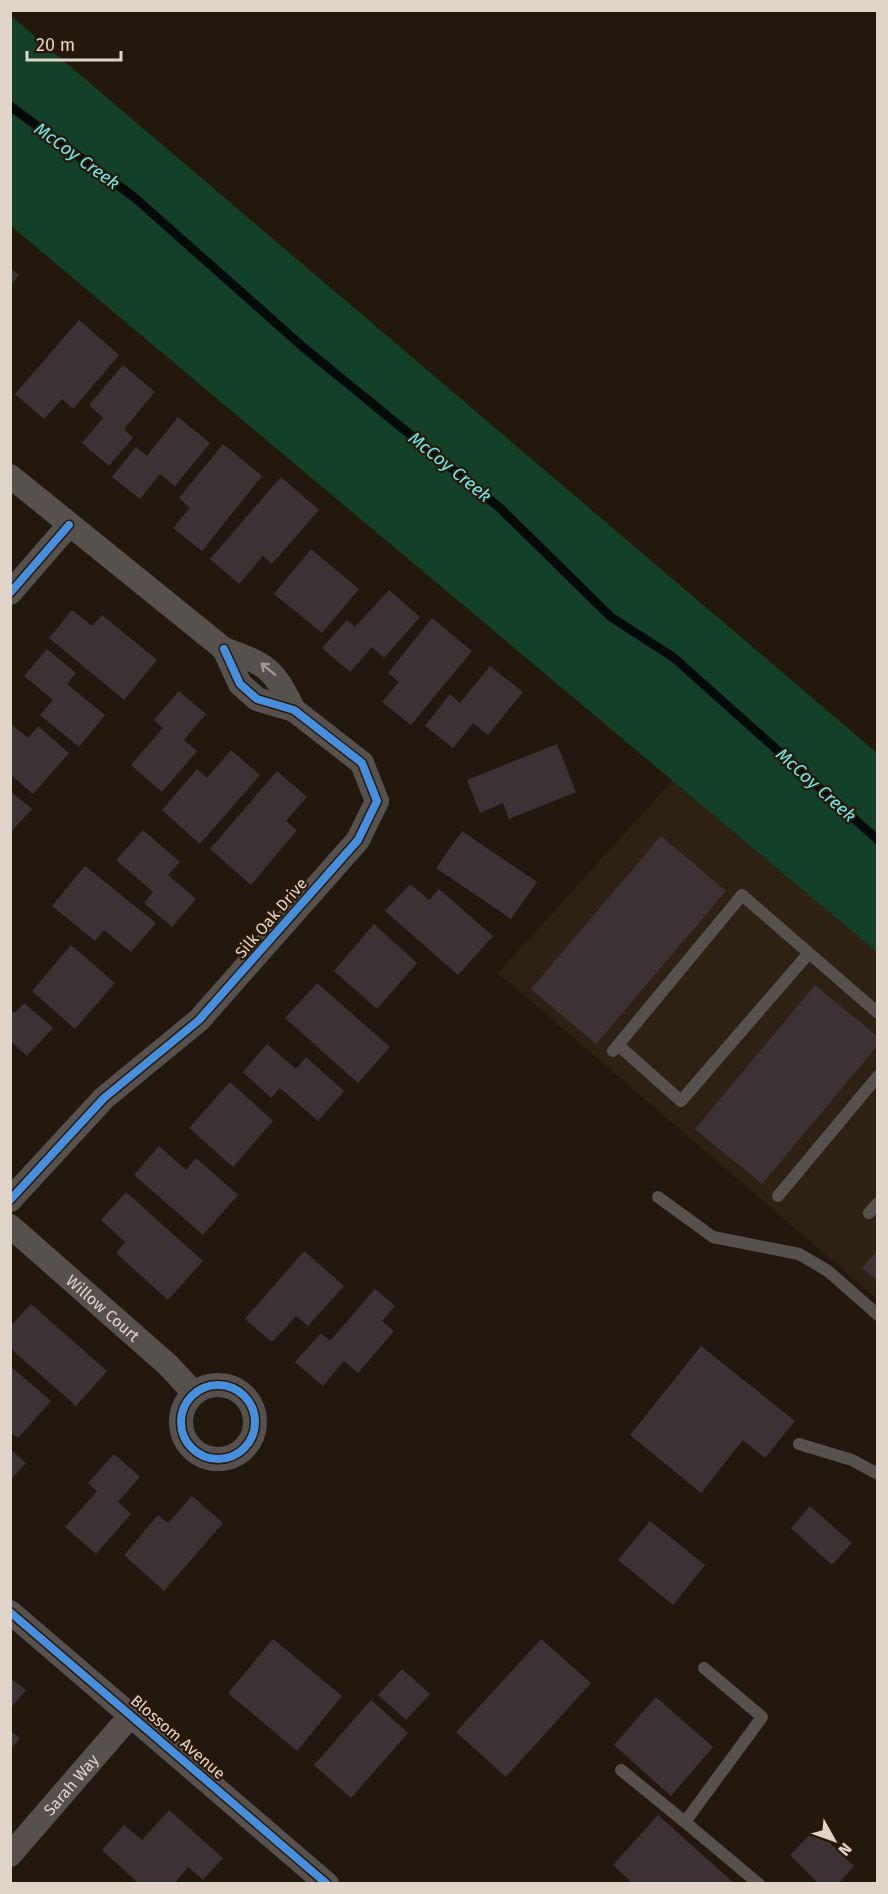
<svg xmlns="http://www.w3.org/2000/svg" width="888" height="1894" viewBox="0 0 888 1894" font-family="'Fira Sans',sans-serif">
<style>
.commercial{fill:#2c2112}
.green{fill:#124028}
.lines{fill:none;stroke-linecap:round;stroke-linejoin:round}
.stream{stroke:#040a09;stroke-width:9}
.building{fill:#3c3236}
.service{stroke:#57514e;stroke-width:12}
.minor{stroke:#57514e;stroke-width:24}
.cycleway-casing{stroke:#2b1806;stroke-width:11}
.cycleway{stroke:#468fdf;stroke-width:8}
.oneway{stroke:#a39992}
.labels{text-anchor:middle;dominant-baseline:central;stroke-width:4.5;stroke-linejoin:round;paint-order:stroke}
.street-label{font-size:16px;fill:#e1d4c9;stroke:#2b1806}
.water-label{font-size:18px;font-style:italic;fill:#67eaef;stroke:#2b1806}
</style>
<rect width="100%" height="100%" fill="#23180e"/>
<path class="commercial" d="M673,780l204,170v349l-379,-326z"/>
<path class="green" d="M10,15l867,738v199l-866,-726z"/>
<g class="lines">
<path class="stream" d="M10,106l124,91 169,150 197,161 111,109 62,40 205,183"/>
</g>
<path class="building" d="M10,268l9,7 -9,11z
M79,320l40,35 -46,54 -11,-10 -18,20 -29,-25z
M123,365l32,27 -31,37 9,9 -24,28 -27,-23 21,-25 -14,-13z
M178,417l32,26 -35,43 -15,-12 -20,25 -28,-22 24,-30 11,9z
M223,444l39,32 -60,75 -29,-23 17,-20 -11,-10z
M281,477l38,33 -47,54 -9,-8 -24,28 -29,-25z
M311,549l48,40 -37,44 -48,-39z
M389,590l31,27 -36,41 -12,-11 -22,25 -28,-24 25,-28 8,7z
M72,610l20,16 10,-11 55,45 -33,40 -75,-62z
M432,618l40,33 -61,74 -29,-23 17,-20 -11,-9z
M47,649l29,24 -9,11 38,31 -26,32 -39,-32 13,-15 -29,-24z
M490,666l33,26 -35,43 -15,-12 -20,25 -28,-22 25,-32 10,9z
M179,691l27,23 -22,26 13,11 -35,41 -31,-27 32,-37 -9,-8z
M10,723l18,15 10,-12 31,27 -36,41 -23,-20z
M557,744l19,48 -67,27 -6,-16 -23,10 -13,-33z
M231,750l29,25 -60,69 -38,-34 35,-41 10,9z
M277,771l30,26 -21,24 11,9 -46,55 -41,-36z
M10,791l22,18 -22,24z
M143,830l37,32 -12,13 28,24 -24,28 -28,-24 9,-11 -37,-32z
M462,831l75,51 -26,37 -75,-51z
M661,836l65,55 -130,153 -65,-55z
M85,866l71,57 -25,29 -27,-22 -9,11 -43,-35z
M410,884l19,16 10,-11 54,47 -35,39 -73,-64z
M374,924l43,39 -40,46 -43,-38z
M71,945l44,38 -40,46 -43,-38z
M317,983l73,64 -32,36 -73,-65z
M815,985l63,52v8l-116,139 -67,-55z
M24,1003l29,25 -26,28 -17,-15v-31l5,3z
M267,1044l29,25 10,-12 38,34 -26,30 -38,-33 -9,10 -28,-26z
M230,1082l43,39 -40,46 -44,-39z
M159,1146l27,24 10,-12 42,37 -35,40 -69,-60z
M126,1192l77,69 -35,39 -52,-47 9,-11 -24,-22z
M878,1249v32l-16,-13z
M304,1251l40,35 -36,40 -12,-10 -24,26 -27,-23z
M375,1289l20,17 -13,15 12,10 -36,42 -14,-12 -21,25 -28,-24 26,-29 9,8z
M31,1304l76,67 -31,35 -66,-58v-21z
M701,1346l94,75 -30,37 -22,-18 -42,53 -71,-58z
M10,1366l41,35 -33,37 -8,-6z
M10,1449l16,14 -16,18z
M114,1454l26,23 -22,25 13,12 -35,40 -31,-27 32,-36 -9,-8z
M192,1496l31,27 -59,68 -40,-36 34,-40 10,8z
M810,1506l42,37 -20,22 -41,-37z
M650,1521l55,44 -32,40 -55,-45z
M273,1639l69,57 -45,55 -69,-58z
M541,1639l50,44 -85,94 -50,-45z
M402,1669l28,25 -24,26 -28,-25z
M10,1678l16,12 -16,19z
M656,1697l57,50 -42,49 -57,-51z
M371,1700l37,33 -57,65 -37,-33z
M10,1731l10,7 -10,12z
M169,1810l54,48 -20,22 -15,-13 -14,17h-35l-37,-34 22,-25 18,15z
M658,1815l77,69h-107l2,-3 -17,-16z
M815,1829l39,37 -16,18h-19l-29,-29z"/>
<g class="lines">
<path class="service" d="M618,1045l63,56 128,-148
M613,1051l129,-156 136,118
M778,1196l100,-120
M658,1197l55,40 86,17 29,17 50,44
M869,1213l9,-10
M799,1444l53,16 26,14
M704,1668l58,49 -77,105 74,62
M621,1770l64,52"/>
<g class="minor">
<path d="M10,476l214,173c44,16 49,19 70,61"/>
<path d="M10,593l59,-68"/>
<path d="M10,1200l94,-102 95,-78 159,-180 19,-39 -15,-38 -68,-53 -37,-11 -17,-15 -16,-35"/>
<path id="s1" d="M10,1226l158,139 26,28"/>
<circle cx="218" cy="1422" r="37"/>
<path d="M10,1612l317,272"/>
<path id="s2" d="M10,1855l121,-140"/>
</g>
<defs>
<path id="cycleway" d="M10,593l59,-68
M10,1200l94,-102 95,-78 159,-180 19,-39 -15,-38 -68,-53 -37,-11 -17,-15 -16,-35
M181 1422a37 37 0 1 1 74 0a37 37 0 1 1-74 0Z
M10,1612l317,272"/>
</defs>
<use href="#cycleway" class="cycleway-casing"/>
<use href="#cycleway" class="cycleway"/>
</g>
<defs><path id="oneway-shaft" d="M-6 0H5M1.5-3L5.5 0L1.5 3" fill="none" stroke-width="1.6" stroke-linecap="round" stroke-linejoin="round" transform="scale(1.5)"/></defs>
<use class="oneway" href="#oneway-shaft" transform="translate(268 669) rotate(-141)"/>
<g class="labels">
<g class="street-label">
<text transform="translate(271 918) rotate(-49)">Silk Oak Drive</text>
<text stroke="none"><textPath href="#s1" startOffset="124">Willow Court</textPath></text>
<text transform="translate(178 1737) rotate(41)">Blossom Avenue</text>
<text stroke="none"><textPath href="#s2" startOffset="93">Sarah Way</textPath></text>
</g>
<g class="water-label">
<text transform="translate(77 156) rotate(36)">McCoy Creek</text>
<text transform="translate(450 467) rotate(39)">McCoy Creek</text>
<text transform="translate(816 785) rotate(42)">McCoy Creek</text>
</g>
</g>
<rect width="888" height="1894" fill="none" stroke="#e1d4c9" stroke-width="24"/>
<g transform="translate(834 1840) rotate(130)" stroke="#2b1806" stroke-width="4.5" paint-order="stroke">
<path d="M0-4.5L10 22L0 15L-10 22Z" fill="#e1d4c9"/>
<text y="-9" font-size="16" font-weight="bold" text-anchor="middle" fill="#e1d4c9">N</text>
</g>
<path d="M27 51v9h94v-9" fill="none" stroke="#e1d4c9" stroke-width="3"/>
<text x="36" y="51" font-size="18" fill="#e1d4c9" stroke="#2b1806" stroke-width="4.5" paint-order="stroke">20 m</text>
</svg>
